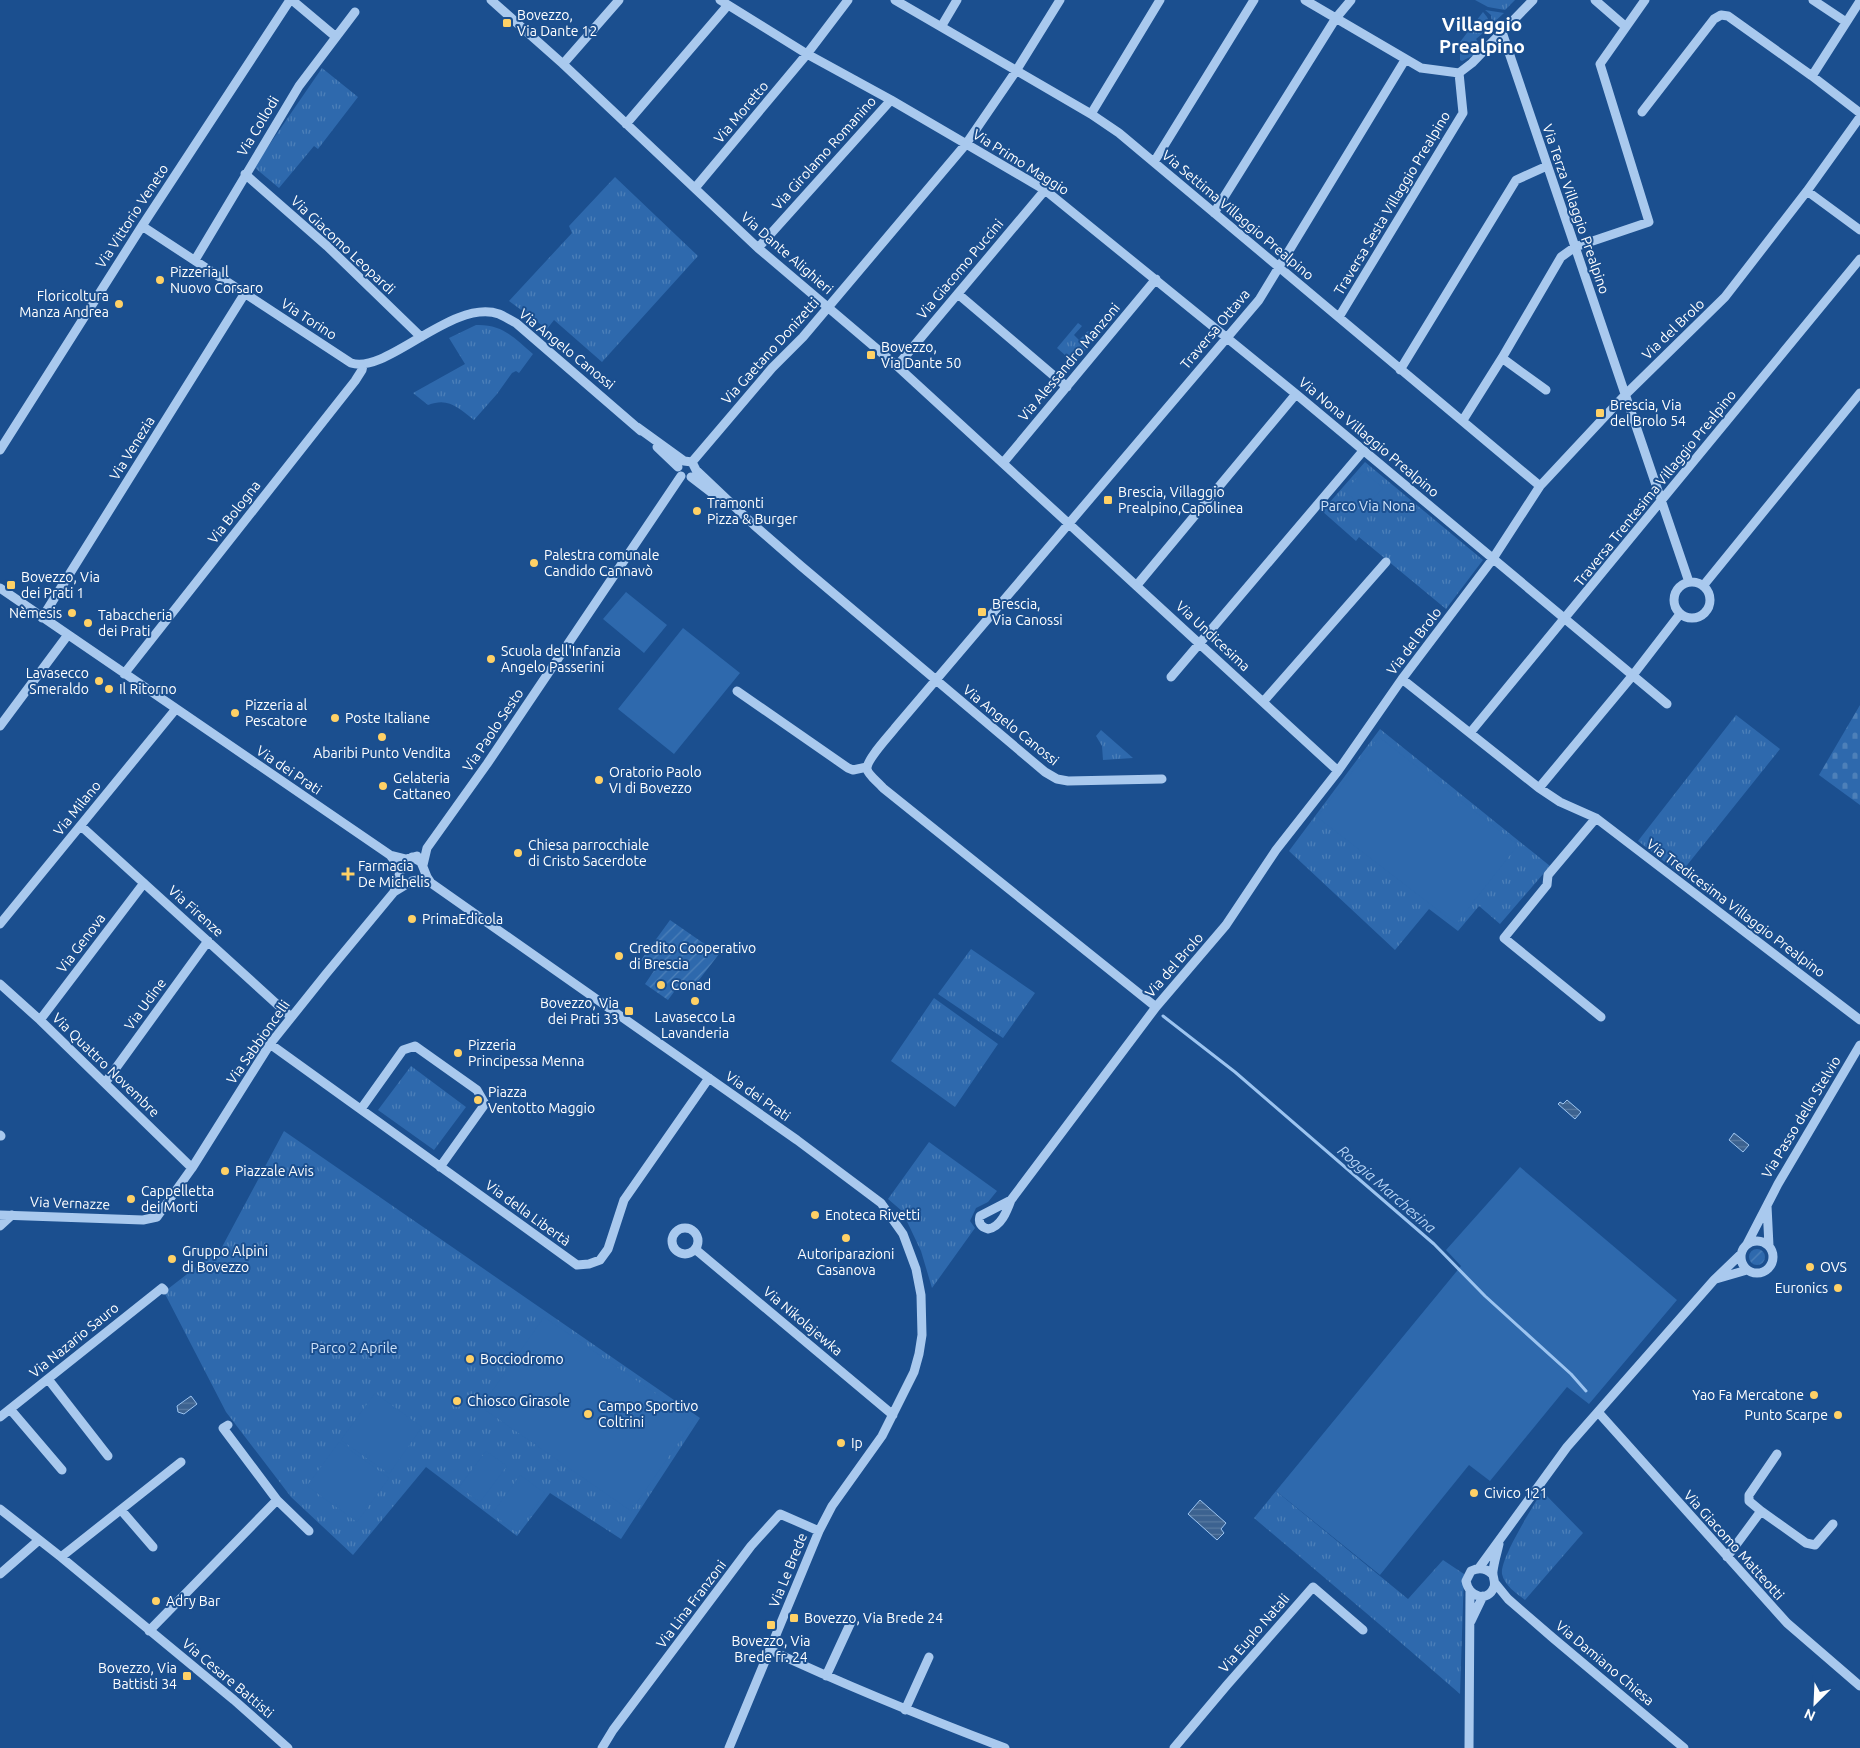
<svg xmlns="http://www.w3.org/2000/svg" width="1860" height="1748" viewBox="0 0 1860 1748" font-family="Ubuntu,sans-serif">
<style>
.grass{fill:url(#grass-tufts)}
.cemetery{fill:url(#cemetery-stones)}
.garden{fill:url(#garden-furrows)}
.pitch{fill:#2e69ad}
.water{fill:url(#water-rules);stroke:#9cc4f0}
.lines{fill:none;stroke-linecap:round;stroke-linejoin:round}
.stream{stroke:#9cc4f0;stroke-width:3}
.minor{stroke:#a9c9ee;stroke-width:9}
.poi-dot{fill:#ffd166;stroke:#1b4f8f;stroke-width:2}
.labels{text-anchor:middle;dominant-baseline:central;stroke-width:4;stroke-linejoin:round;paint-order:stroke}
.poi-label{font-size:14px;fill:#fff;stroke:#1b4f8f;text-anchor:start}
.street-label{font-size:14px;fill:#fff;stroke:#1b4f8f}
.park-label{font-size:14px;fill:#cfe3fa;stroke:#1b4f8f}
.water-label{font-size:15px;font-style:italic;fill:#b5d3f5;stroke:#1b4f8f}
.district-label{font-size:19px;font-weight:bold;fill:#fff;stroke:#1b4f8f}
</style>
<defs>
<pattern id="grass-tufts" width="24" height="20" patternUnits="userSpaceOnUse" patternTransform="scale(1.25)"><rect width="24" height="20" fill="#2e69ad"/><path d="M3 7l-1-3M5 7V3M7 7l1-3M15 17l-1-3M17 17v-4M19 17l1-3" fill="none" stroke="#4d80b9"/></pattern>
<pattern id="cemetery-stones" width="16" height="16" patternUnits="userSpaceOnUse" patternTransform="scale(1.25)"><rect width="16" height="16" fill="#2e69ad"/><path d="M2 7V4a2 2 0 0 1 4 0v3zM10 15v-3a2 2 0 0 1 4 0v3z" fill="#4d80b9"/></pattern>
<pattern id="garden-furrows" width="10" height="10" patternUnits="userSpaceOnUse" patternTransform="scale(1.25)"><rect width="10" height="10" fill="#2e69ad"/><path d="M-1 1l2-2M0 10L10 0M9 11l2-2" fill="none" stroke="#4d80b9"/></pattern>
<pattern id="water-rules" width="6" height="5" patternUnits="userSpaceOnUse" patternTransform="scale(1.25)"><rect width="6" height="5" fill="#3c6290"/><path d="M0 2.5h6" fill="none" stroke="#597aa1"/></pattern>
</defs>
<rect width="100%" height="100%" fill="#1b4f8f"/>
<path class="grass" d="M1475,0h40l-10,10 -17,-3z
M1485,10l19,3 -12,11 -1,-9z
M1483,12l4,5 3,10 -14,12 6,8 -8,8 -12,6 -2,-1v-18z
M322,68l36,29 -40,52 -4,-3 -35,42 -25,-21z
M615,177l83,79 -96,106 -48,-42 -7,9 -38,-28 63,-68 -3,-7z
M1078,323l4,3 -8,9 5,5 9,-9 8,7 -22,25 -17,-15z
M476,325c27,-1 38,13 57,29l-14,19 -3,-2 -4,2 -15,21 -23,26c-16,-12 -25,-23 -46,-15l-15,-12 52,-29 -16,-26z
M1365,462l118,98 -37,49 -87,-72 -3,4 -34,-30z
M1736,715l44,34 -100,125 -42,-33z
M1380,729l170,137 -50,58 -21,-18 -21,25 -29,-22 -34,41 -106,-99z
M1101,730l32,28 -30,2 -1,-14 -6,-10z
M971,949l64,44 -32,45 -65,-44z
M934,998l64,46 -43,63 -64,-46z
M411,1066l55,41 -32,43 -56,-40z
M284,1131l416,287 -79,121 -71,-46 -33,43 -91,-69 -73,88 -62,-58 -65,-85 -62,-120 58,-45z
M929,1142l68,49 -9,11 -12,6 -6,13 5,7 -43,60 -11,-37 -19,-40 -14,-12z
M1276,1491l132,108 35,-39 21,14 -4,120 -75,-65 -131,-111z
M1542,1491l41,42 -58,67c-8,-6 -21,-15 -23,-26 -2,-16 31,-67 40,-83z"/>
<path class="cemetery" d="M1860,705v100l-41,-30z"/>
<path class="garden" d="M670,920l49,34 -27,35 -10,-8 -14,19 -23,-16 13,-19 -7,-5 -3,5 -7,-5z
M1749 1257a8 8 0 1 1 16 0a8 8 0 1 1-16 0Z"/>
<path class="pitch" d="M1363,471l20,17 -18,20 -20,-16z
M626,592l41,33 -23,28 -41,-34z
M683,628l57,45 -66,81 -56,-45z
M1379,737l139,108 -62,79 -139,-107z
M1520,1167l157,133 -88,104 -22,-17 -77,94 -21,-16 -89,110 -104,-84 185,-225 -15,-16z
M544,1317l150,103 -63,91 -150,-104z
M375,1393l47,34 -33,47 -48,-34z
M339,1442l50,36 -32,44 -50,-36z
M486,1451l21,15 -27,36 -21,-15z
M520,1475l25,18 -28,39 -25,-18z"/>
<path class="water" d="M1567,1100l14,12 -6,7 -17,-15 2,-2 3,2z
M1734,1133l15,12 -6,7 -14,-12z
M191,1396l6,8 -13,10 -6,-2 -1,-6z
M1200,1500l26,23 -5,6 3,4 -7,7 -29,-26z"/>
<g class="lines">
<path class="stream" d="M1163,1016l72,56 199,172 51,52 86,78 15,17"/>
<path class="minor" d="M292,0l44,37
M491,0l72,64 195,184 139,118 441,405
M720,0l87,54 84,46 154,90 251,204 371,310
M895,0l196,114 28,19 421,353
M1305,0l116,68 38,5 13,-10 61,-63
M1595,0l31,27
M1813,0l33,22
M941,27l16,-27
M1502,32l187,550
M563,64l56,-64
M1812,76l48,-75
M1642,112l72,-93 7,-4 7,1 84,60 48,37
M1091,114l69,-114
M626,124l102,-119
M1154,162l100,-162
M245,174l82,72 94,91
M695,188l112,-134 41,-54
M1807,191l53,39
M1214,213l122,-195 15,-18
M142,226l209,137c36,12 101,-65 148,-49 5,2 11,6 17,9l125,108
M758,248l133,-148
M195,260l104,-174 56,-74
M958,294l109,93
M1339,317l124,-204 -4,-40
M1502,358l44,32
M897,366l148,-176
M1400,370l116,-190 31,-14
M1463,420l39,-62 59,-101 14,-10 74,-25 -49,-158 45,-64
M637,427l47,34 8,1 4,8 58,55 47,41 244,206 12,7 11,2 94,-2
M657,447l21,20
M0,450l142,-224 148,-226
M692,462l80,-94 31,-31 163,-193 50,-73 44,-71
M1003,463l153,-184
M691,477l30,23
M1674 600a18 18 0 1 1 36 0a18 18 0 1 1-36 0Z
M1137,585l159,-191
M1703,586l157,-193
M0,588l390,267 10,13
M42,618l203,-325
M124,674l231,-293 7,-11 1,-5
M1171,677l192,-226
M1402,679l137,109 21,14 36,16 264,202
M737,691l111,77 5,2 14,-3
M1263,702l123,-140
M0,726l67,-90
M1470,733l390,-474
M1539,788l94,-113 47,-61
M1596,818l-48,57 -1,10 -43,53 97,79
M81,826l210,191
M390,855l16,4 11,-3
M412,857l9,5 6,15 4,6 366,257 84,63 22,31 13,35 5,26 1,40 -3,19 -5,18 -32,64 -50,70 -13,25 -90,217
M423,865l4,-17 60,-84 194,-288
M394,892l6,-20
M0,924l175,-214
M0,984l40,36 152,148
M1156,1007l-273,-219c-4,-5 -15,-13 -16,-19 -1,-9 22,-33 28,-41l364,-428 146,-240
M40,1020l104,-137
M270,1044l307,221 12,-1 11,-4 8,-11 16,-49 85,-122
M105,1083l103,-142
M361,1109l42,-59 12,-4 62,44 8,14 -45,63
M0,1135l1,1
M1011,1200l-31,16c-2,7 1,11 8,13 13,-2 19,-18 23,-29l145,-193 70,-82 50,-75 62,-79 64,-92 90,-119 48,-74 85,-91 100,-98 82,-106 53,-74
M1767,1206l2,40
M0,1215l143,5 14,-3 35,-49 78,-124 56,-70 68,-82 18,-11 6,-1 13,3
M0,1226l12,-11
M672 1241a13 13 0 1 1 26 0a13 13 0 1 1-26 0Z
M1741 1257a16 16 0 1 1 32 0a16 16 0 1 1-32 0Z
M1747,1244l31,-60 82,-139
M695,1249l198,166
M1716,1279l31,-9
M48,1379l60,77
M10,1409l52,61
M1598,1412l189,211 73,63
M0,1417l162,-129 2,2
M228,1425l-5,3 54,72 32,31
M0,1509l61,48 173,143 54,48
M121,1510l32,37
M1761,1511l45,32 9,2 18,-21
M61,1557l120,-95
M1727,1557l34,-46 -12,-10v-6l28,-41
M1479,1568l88,-121 147,-167 27,-26
M0,1574l39,-34
M1492,1574c-6,-6 -13,-7 -21,-3l-5,10c3,16 22,22 28,6 2,-6 -2,-10 -1,-16 1,-9 4,-18 6,-27
M1495,1583l13,16 45,39 131,110
M1471,1621l12,-25
M149,1631l128,-131
M770,1650c77,36 156,68 235,98
M826,1676l25,-54
M905,1710l24,-53
M602,1748l11,-18 138,-184 29,-32 39,17
M1174,1748l53,-63 86,-98 50,43
M1469,1748l1,-156"/>
</g>
<g class="poi-dot">
<rect x="502" y="18" width="10" height="10" rx="2.5"/>
<circle cx="160" cy="280" r="5"/>
<circle cx="119" cy="304" r="5"/>
<rect x="866" y="350" width="10" height="10" rx="2.5"/>
<rect x="1595" y="408" width="10" height="10" rx="2.5"/>
<rect x="1103" y="495" width="10" height="10" rx="2.5"/>
<circle cx="697" cy="511" r="5"/>
<circle cx="534" cy="563" r="5"/>
<rect x="6" y="580" width="10" height="10" rx="2.5"/>
<rect x="977" y="607" width="10" height="10" rx="2.5"/>
<circle cx="72" cy="613" r="5"/>
<circle cx="88" cy="623" r="5"/>
<circle cx="491" cy="659" r="5"/>
<circle cx="99" cy="681" r="5"/>
<circle cx="109" cy="689" r="5"/>
<circle cx="235" cy="713" r="5"/>
<circle cx="335" cy="718" r="5"/>
<circle cx="382" cy="737" r="5"/>
<circle cx="599" cy="780" r="5"/>
<circle cx="383" cy="786" r="5"/>
<circle cx="518" cy="853" r="5"/>
<path d="M345.5 866.5h5v5h5v5h-5v5h-5v-5h-5v-5h5z"/>
<circle cx="412" cy="919" r="5"/>
<circle cx="619" cy="956" r="5"/>
<circle cx="661" cy="985" r="5"/>
<circle cx="695" cy="1001" r="5"/>
<rect x="624" y="1006" width="10" height="10" rx="2.5"/>
<circle cx="458" cy="1053" r="5"/>
<circle cx="478" cy="1100" r="5"/>
<circle cx="225" cy="1171" r="5"/>
<circle cx="131" cy="1199" r="5"/>
<circle cx="815" cy="1215" r="5"/>
<circle cx="846" cy="1238" r="5"/>
<circle cx="172" cy="1259" r="5"/>
<circle cx="1810" cy="1267" r="5"/>
<circle cx="1838" cy="1288" r="5"/>
<circle cx="470" cy="1359" r="5"/>
<circle cx="1814" cy="1395" r="5"/>
<circle cx="457" cy="1401" r="5"/>
<circle cx="588" cy="1414" r="5"/>
<circle cx="1838" cy="1415" r="5"/>
<circle cx="841" cy="1443" r="5"/>
<circle cx="1474" cy="1493" r="5"/>
<circle cx="156" cy="1601" r="5"/>
<rect x="789" y="1613" width="10" height="10" rx="2.5"/>
<rect x="766" y="1620" width="10" height="10" rx="2.5"/>
<rect x="182" y="1671" width="10" height="10" rx="2.5"/>
</g>
<g class="labels">
<g class="poi-label">
<text x="517" y="15">Bovezzo,<tspan x="517" dy="16">Via Dante 12</tspan></text>
<text x="170" y="272">Pizzeria Il<tspan x="170" dy="16">Nuovo Corsaro</tspan></text>
<text x="109" y="296" text-anchor="end">Floricoltura<tspan x="109" dy="16">Manza Andrea</tspan></text>
<text x="881" y="347">Bovezzo,<tspan x="881" dy="16">Via Dante 50</tspan></text>
<text x="1610" y="405">Brescia, Via<tspan x="1610" dy="16">del Brolo 54</tspan></text>
<text x="1118" y="492">Brescia, Villaggio<tspan x="1118" dy="16">Prealpino,Capolinea</tspan></text>
<text x="707" y="503">Tramonti<tspan x="707" dy="16">Pizza &amp; Burger</tspan></text>
<text x="544" y="555">Palestra comunale<tspan x="544" dy="16">Candido Cannavò</tspan></text>
<text x="21" y="577">Bovezzo, Via<tspan x="21" dy="16">dei Prati 1</tspan></text>
<text x="992" y="604">Brescia,<tspan x="992" dy="16">Via Canossi</tspan></text>
<text x="62" y="613" text-anchor="end">Nèmesis</text>
<text x="98" y="615">Tabaccheria<tspan x="98" dy="16">dei Prati</tspan></text>
<text x="501" y="651">Scuola dell'Infanzia<tspan x="501" dy="16">Angelo Passerini</tspan></text>
<text x="89" y="673" text-anchor="end">Lavasecco<tspan x="89" dy="16">Smeraldo</tspan></text>
<text x="119" y="689">Il Ritorno</text>
<text x="245" y="705">Pizzeria al<tspan x="245" dy="16">Pescatore</tspan></text>
<text x="345" y="718">Poste Italiane</text>
<text x="382" y="753" text-anchor="middle">Abaribi Punto Vendita</text>
<text x="609" y="772">Oratorio Paolo<tspan x="609" dy="16">VI di Bovezzo</tspan></text>
<text x="393" y="778">Gelateria<tspan x="393" dy="16">Cattaneo</tspan></text>
<text x="528" y="845">Chiesa parrocchiale<tspan x="528" dy="16">di Cristo Sacerdote</tspan></text>
<text x="358" y="866">Farmacia<tspan x="358" dy="16">De Michelis</tspan></text>
<text x="422" y="919">PrimaEdicola</text>
<text x="629" y="948">Credito Cooperativo<tspan x="629" dy="16">di Brescia</tspan></text>
<text x="671" y="985">Conad</text>
<text x="619" y="1003" text-anchor="end">Bovezzo, Via<tspan x="619" dy="16">dei Prati 33</tspan></text>
<text x="695" y="1017" text-anchor="middle">Lavasecco La<tspan x="695" dy="16">Lavanderia</tspan></text>
<text x="468" y="1045">Pizzeria<tspan x="468" dy="16">Principessa Menna</tspan></text>
<text x="488" y="1092">Piazza<tspan x="488" dy="16">Ventotto Maggio</tspan></text>
<text x="235" y="1171">Piazzale Avis</text>
<text x="141" y="1191">Cappelletta<tspan x="141" dy="16">dei Morti</tspan></text>
<text x="825" y="1215">Enoteca Rivetti</text>
<text x="182" y="1251">Gruppo Alpini<tspan x="182" dy="16">di Bovezzo</tspan></text>
<text x="846" y="1254" text-anchor="middle">Autoriparazioni<tspan x="846" dy="16">Casanova</tspan></text>
<text x="1820" y="1267">OVS</text>
<text x="1828" y="1288" text-anchor="end">Euronics</text>
<text x="480" y="1359">Bocciodromo</text>
<text x="1804" y="1395" text-anchor="end">Yao Fa Mercatone</text>
<text x="467" y="1401">Chiosco Girasole</text>
<text x="598" y="1406">Campo Sportivo<tspan x="598" dy="16">Coltrini</tspan></text>
<text x="1828" y="1415" text-anchor="end">Punto Scarpe</text>
<text x="851" y="1443">Ip</text>
<text x="1484" y="1493">Civico 121</text>
<text x="166" y="1601">Adry Bar</text>
<text x="804" y="1618">Bovezzo, Via Brede 24</text>
<text x="771" y="1641" text-anchor="middle">Bovezzo, Via<tspan x="771" dy="16">Brede fr. 24</tspan></text>
<text x="177" y="1668" text-anchor="end">Bovezzo, Via<tspan x="177" dy="16">Battisti 34</tspan></text>
</g>
<g class="street-label">
<text transform="translate(741 112) rotate(-50)">Via Moretto</text>
<text transform="translate(258 126) rotate(-59)">Via Collodi</text>
<text transform="translate(824 153) rotate(-48)">Via Girolamo Romanino</text>
<text transform="translate(1021 162) rotate(32)">Via Primo Maggio</text>
<text transform="translate(1392 203) rotate(-59)">Traversa Sesta Villaggio Prealpino</text>
<text transform="translate(1576 209) rotate(71)">Via Terza Villaggio Prealpino</text>
<text transform="translate(1238 215) rotate(40)">Via Settima Villaggio Prealpino</text>
<text transform="translate(132 216) rotate(-57)">Via Vittorio Veneto</text>
<text transform="translate(343 245) rotate(43)">Via Giacomo Leopardi</text>
<text transform="translate(787 253) rotate(41)">Via Dante Alighieri</text>
<text transform="translate(960 269) rotate(-50)">Via Giacomo Puccini</text>
<text transform="translate(309 319) rotate(33)">Via Torino</text>
<text transform="translate(1215 329) rotate(-50)">Traversa Ottava</text>
<text transform="translate(1673 329) rotate(-44)">Via del Brolo</text>
<text transform="translate(567 349) rotate(39)">Via Angelo Canossi</text>
<text transform="translate(770 351) rotate(-48)">Via Gaetano Donizetti</text>
<text transform="translate(1069 362) rotate(-50)">Via Alessandro Manzoni</text>
<text transform="translate(1369 437) rotate(40)">Via Nona Villaggio Prealpino</text>
<text transform="translate(132 448) rotate(-58)">Via Venezia</text>
<text transform="translate(1655 488) rotate(-51)">Traversa Trentesima Villaggio Prealpino</text>
<text transform="translate(234 512) rotate(-52)">Via Bologna</text>
<text transform="translate(1213 636) rotate(43)">Via Undicesima</text>
<text transform="translate(1414 641) rotate(-53)">Via del Brolo</text>
<text transform="translate(1011 725) rotate(39)">Via Angelo Canossi</text>
<text transform="translate(493 730) rotate(-56)">Via Paolo Sesto</text>
<text transform="translate(289 770) rotate(34)">Via dei Prati</text>
<text transform="translate(77 808) rotate(-51)">Via Milano</text>
<text transform="translate(1736 908) rotate(37)">Via Tredicesima Villaggio Prealpino</text>
<text transform="translate(196 911) rotate(42)">Via Firenze</text>
<text transform="translate(81 943) rotate(-53)">Via Genova</text>
<text transform="translate(1174 965) rotate(-49)">Via del Brolo</text>
<text transform="translate(145 1004) rotate(-54)">Via Udine</text>
<text transform="translate(258 1042) rotate(-55)">Via Sabbioncelli</text>
<text transform="translate(106 1065) rotate(44)">Via Quattro Novembre</text>
<text transform="translate(758 1096) rotate(35)">Via dei Prati</text>
<text transform="translate(1801 1117) rotate(-59)">Via Passo dello Stelvio</text>
<text transform="translate(70 1203) rotate(2)">Via Vernazze</text>
<text transform="translate(528 1213) rotate(36)">Via della Libertà</text>
<text transform="translate(803 1321) rotate(40)">Via Nikolajewka</text>
<text transform="translate(74 1340) rotate(-39)">Via Nazario Sauro</text>
<text transform="translate(1734 1545) rotate(48)">Via Giacomo Matteotti</text>
<text transform="translate(788 1570) rotate(-68)">Via Le Brede</text>
<text transform="translate(691 1604) rotate(-53)">Via Lina Franzoni</text>
<text transform="translate(1254 1633) rotate(-49)">Via Euplo Natali</text>
<text transform="translate(1605 1663) rotate(40)">Via Damiano Chiesa</text>
<text transform="translate(228 1678) rotate(40)">Via Cesare Battisti</text>
</g>
<g class="park-label">
<text x="1368" y="506">Parco Via Nona</text>
<text x="354" y="1348">Parco 2 Aprile</text>
</g>
<g class="water-label">
<text transform="translate(1387 1189) rotate(41)">Roggia Marchesina</text>
</g>
<g class="district-label">
<text x="1482" y="24">Villaggio<tspan x="1482" dy="22">Prealpino</tspan></text>
</g>
</g>
<g transform="translate(1815 1703) rotate(204)" stroke="#1b4f8f" stroke-width="4" paint-order="stroke">
<path d="M0-4L9 19L0 12L-9 19Z" fill="#ffffff"/>
<text y="-8" font-size="14" font-weight="bold" text-anchor="middle" fill="#ffffff">N</text>
</g>
</svg>
